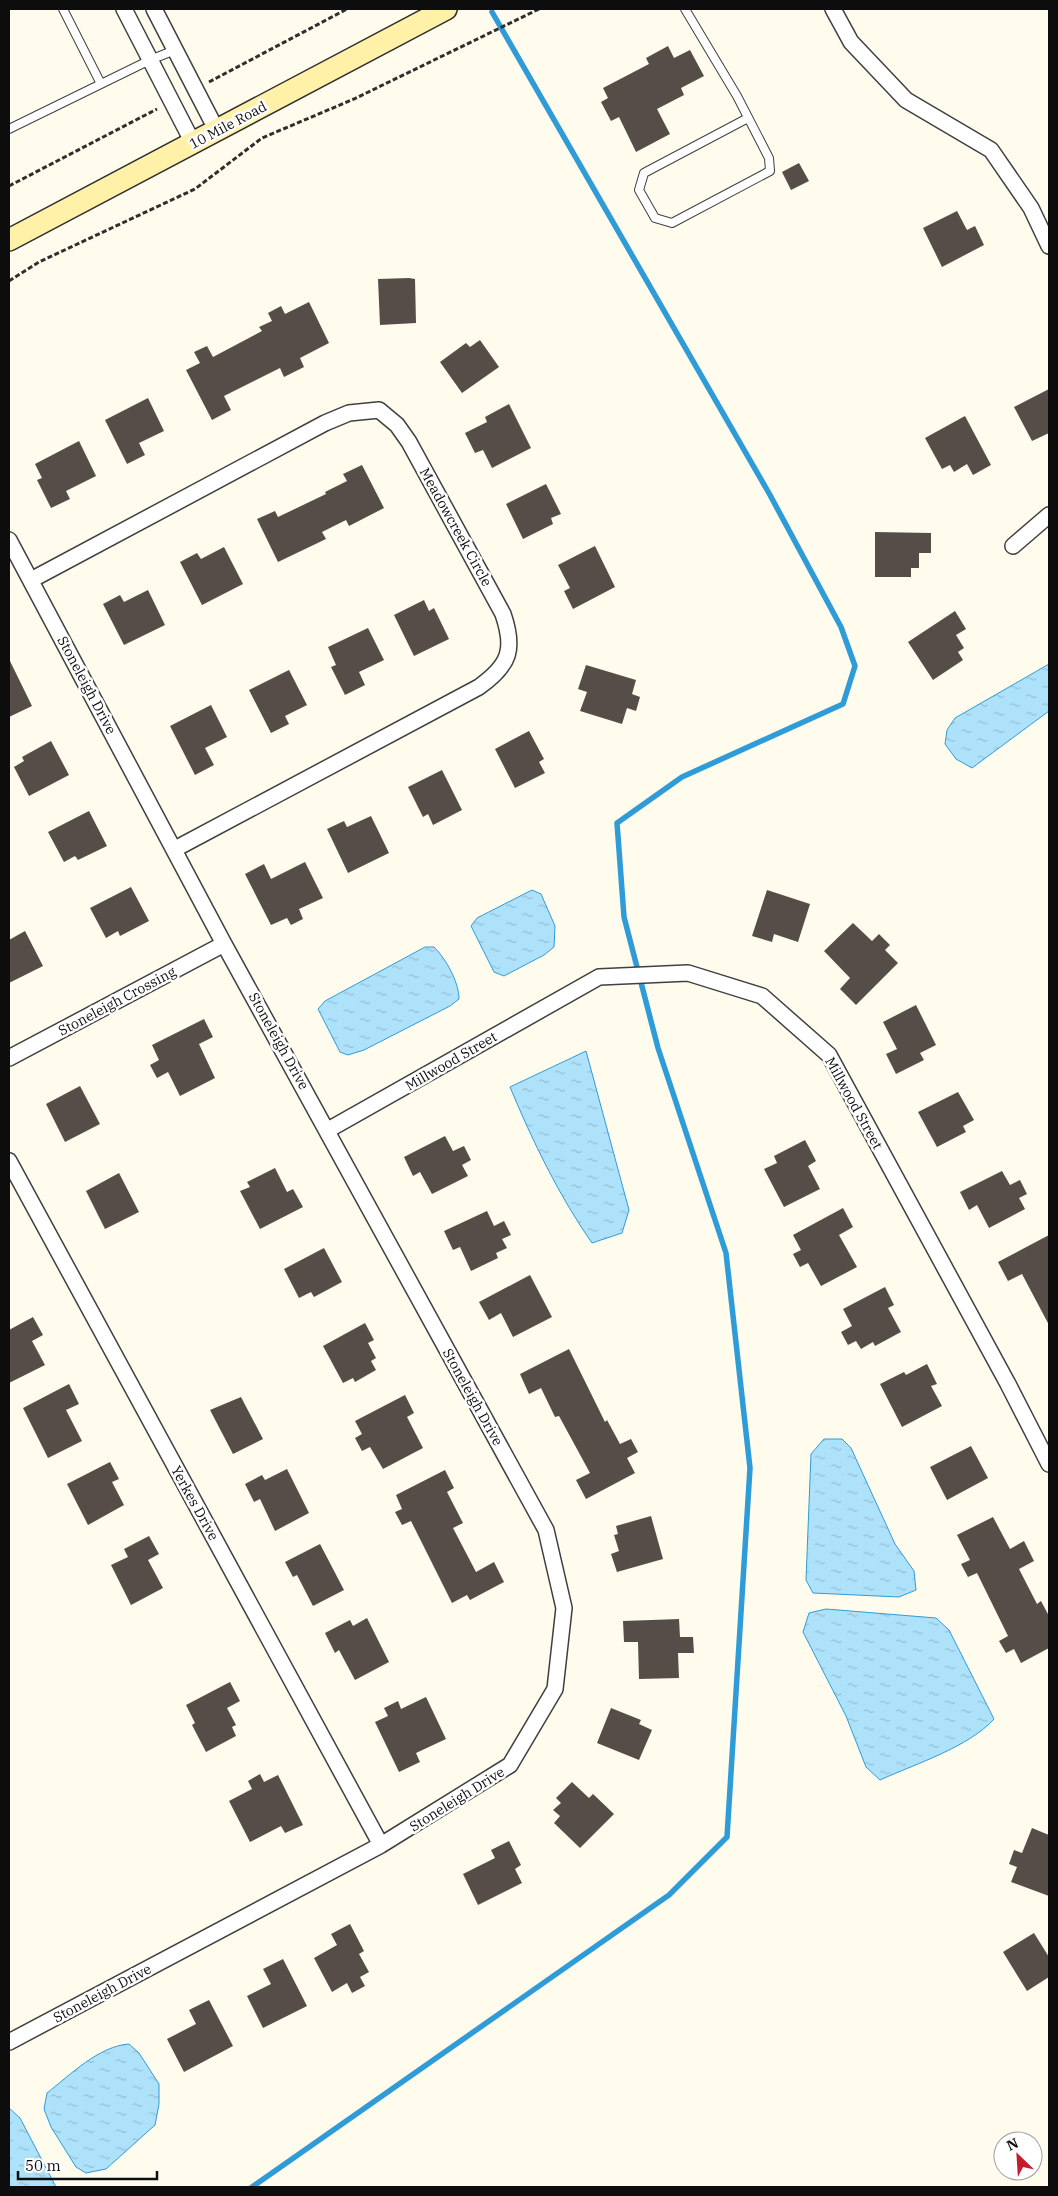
<svg xmlns="http://www.w3.org/2000/svg" width="1058" height="2196" viewBox="0 0 1058 2196" font-family="'IBM Plex Serif',serif">
<style>
.water{fill:url(#water-ripples);stroke:#2f9cd7}
.lines{fill:none;stroke-linecap:round;stroke-linejoin:round}
.stream{stroke:#2f9cd7;stroke-width:5.5}
.building{fill:#564d49}
.lane-casing{stroke:#404040;stroke-width:10}
.street-casing{stroke:#404040;stroke-width:18}
.secondary-casing{stroke:#2f2f2f;stroke-width:24}
.path{stroke:#2f2f2f;stroke-width:3;stroke-dasharray:5 2.5;stroke-linecap:butt}
.lane{stroke:#fff;stroke-width:8}
.street{stroke:#fff;stroke-width:15}
.secondary{stroke:#fff1a8;stroke-width:21}
.labels{text-anchor:middle;dominant-baseline:central;stroke-width:5;stroke-linejoin:round;paint-order:stroke}
.street-label{font-size:14px;fill:#0d0d0d;stroke:#fff}
</style>
<defs>
<pattern id="water-ripples" width="26" height="14" patternUnits="userSpaceOnUse" patternTransform="scale(1.25)"><rect width="26" height="14" fill="#aee1fa"/><path d="M2 4q2-2 4 0t4 0M15 11q2-2 4 0t4 0" fill="none" stroke="#94c0d5"/></pattern>
</defs>
<rect width="100%" height="100%" fill="#fffbed"/>
<path class="water" d="M1049,664v47l-77,57 -16,-9 -11,-15 2,-14 8,-12z
M532,890l9,4 14,32 -1,21 -10,8 -40,21 -10,-4 -23,-46 6,-8z
M425,947h9c12,12 25,35 25,52l-9,7 -86,44 -16,5 -8,-3 -22,-43 7,-8z
M586,1051l43,159 -7,23 -30,10c-33,-47 -60,-103 -82,-156z
M824,1439h18l9,9 44,96 19,27 2,19 -17,7 -86,-4 -7,-13 5,-126z
M826,1609l110,9 13,12 45,89c-25,28 -79,45 -114,61l-14,-13 -20,-51 -43,-84 6,-19z
M129,2044l10,9 20,31v20l-4,21 -49,44 -20,4 -10,-6 -25,-40 -7,-18 3,-16c23,-18 52,-47 82,-49z
M9,2108l11,10 36,69h-47z"/>
<g class="lines">
<path class="stream" d="M252,2187l417,-292 58,-58 23,-369 -24,-215 -68,-205 -34,-131 -7,-94 65,-46 161,-73 12,-38 -14,-39 -71,-132 -278,-483"/>
</g>
<path class="building" d="M668,46l6,12 16,-8 14,26 -23,12 3,7 -27,14 13,25 -34,18 -17,-35 -8,4 -10,-19 7,-4 -5,-10 46,-24 -3,-6z
M799,163l10,18 -18,9 -9,-18z
M957,211l10,19 8,-4 9,19 -42,22 -19,-39z
M409,278l6,1 1,44 -36,2 -2,-46z
M309,302l20,41 -29,15 4,9 -20,10 -4,-9 -56,28 7,14 -19,10 -26,-50 14,-7 -6,-11 13,-6 6,11 49,-26 -3,-4 13,-6 -4,-8 13,-7 4,8z
M480,340l19,27 -37,26 -22,-31 26,-19 4,4z
M1049,389v44l-17,8 -18,-34z
M148,398l16,33 -25,12 6,12 -18,9 -22,-44z
M509,404l22,44 -39,20 -9,-18 -8,3 -10,-20 22,-11 -2,-5z
M965,416l26,49 -18,10 -6,-11 -13,8 -4,-7 -8,4 -17,-31z
M79,441l17,35 -30,15 4,8 -19,9 -14,-28 5,-2 -7,-14z
M362,465l22,43 -35,18 -3,-6 -24,12 4,7 -48,23 -21,-43 18,-8 3,6 48,-23 -1,-2 22,-11 -4,-7z
M546,484l15,30 -10,4 2,6 -30,15 -17,-35z
M875,532l56,1v20h-12v15h-8v9h-36z
M595,546l20,41 -42,22 -9,-18 6,-3 -12,-23z
M224,547l19,37 -41,21 -22,-43 17,-9 4,6z
M148,590l17,35 -41,20 -21,-41 17,-9 4,7z
M424,600l5,11 5,-3 15,31 -35,17 -20,-41z
M955,611l11,18 -10,6 8,13 -6,4 5,8 -30,20 -25,-38z
M368,628l16,32 -25,12 6,13 -20,10 -14,-28 5,-2 -8,-18z
M9,659l23,47 -23,11z
M586,665l50,15 -4,14 8,3 -4,14 -9,-3 -5,16 -42,-13 7,-19 -9,-3z
M289,670l18,35 -22,11 4,8 -18,9 -22,-43z
M211,705l16,32 -22,11 9,17 -19,10 -25,-49z
M529,731l15,28 -5,3 6,11 -30,15 -20,-39z
M51,741l18,34 -40,21 -15,-29 10,-6 -2,-4z
M442,770l20,40 -29,15 -5,-11 -5,3 -15,-30z
M89,811l18,35 -29,14 -3,-4 -11,6 -16,-30z
M371,816l18,37 -41,20 -21,-44 17,-8 3,6z
M305,862l18,36 -24,11 4,10 -12,6 -4,-7 -16,7 -26,-51 19,-10 7,15z
M131,887l18,34 -29,15 -2,-5 -12,7 -16,-30z
M767,890l43,14 -12,38 -24,-8 -2,8 -20,-6z
M853,923l19,18 7,-7 11,11 -5,5 13,13 -42,42 -16,-16 10,-11 -26,-27z
M25,931l18,35 -34,17v-43z
M916,1005l20,40 -16,8 4,7 -28,14 -10,-20 11,-5 -14,-27z
M204,1019l9,18 -14,7 16,34 -35,18 -12,-24 -11,6 -7,-13 9,-5 -7,-15z
M80,1086l20,38 -35,18 -19,-38z
M958,1092l16,28 -11,6 3,6 -29,15 -19,-35z
M445,1136l8,15 11,-5 7,14 -9,5 6,11 -36,18 -12,-22 -7,4 -9,-19z
M805,1140l11,21 -8,5 12,23 -36,18 -20,-38 13,-6 -3,-7z
M275,1168l12,24 6,-3 10,18 -43,22 -20,-38 10,-4 -3,-5z
M1002,1171l8,14 10,-5 7,14 -8,4 6,11 -36,19 -12,-23 -8,5 -9,-18z
M119,1173l20,39 -34,17 -19,-38z
M843,1208l10,19 -14,8 18,32 -36,19 -13,-23 -8,4 -7,-13 8,-4 -8,-15z
M487,1211l7,15 10,-5 7,14 -9,4 5,9 -11,5 2,5 -27,13 -11,-24 -7,3 -9,-19z
M1049,1235v90l-27,-51 -14,7 -10,-19z
M324,1248l18,34 -28,15 -3,-5 -12,6 -15,-29z
M530,1275l22,42 -39,20 -12,-24 -12,7 -10,-18z
M885,1287l9,18 -6,3 13,24 -26,14 -2,-4 -12,7 -5,-8 -8,4 -7,-13 11,-6 -9,-17z
M33,1317l10,18 -11,6 13,24 -36,18v-53z
M365,1323l9,17 -6,3 8,15 -5,3 5,9 -21,12 -2,-4 -10,5 -20,-37z
M569,1349l36,73 2,-2 13,24 11,-5 7,13 -11,6 8,15 -49,26 -10,-19 14,-7 -31,-57 -4,1 -14,-29 -12,6 -9,-20z
M927,1364l10,20 -6,2 11,20 -40,21 -22,-43 24,-12 2,3z
M69,1384l10,20 -13,6 16,31 -34,17 -25,-50z
M405,1395l9,18 -7,4 16,31 -40,21 -13,-22 -8,4 -7,-13 7,-4 -7,-13z
M241,1397l22,42 -30,15 -23,-44z
M971,1446l17,32 -41,22 -17,-33z
M110,1462l9,17 -7,3 12,23 -36,20 -21,-41z
M287,1469l22,44 -34,18 -15,-32 -6,3 -9,-18 17,-9 3,5z
M445,1470l9,18 -7,4 16,31 -10,5 23,44 18,-10 10,20 -34,18 -3,-5 -15,8 -41,-82 -9,4 -7,-13 7,-3 -6,-14z
M651,1516l12,43 -46,13 -6,-18 8,-3 -5,-16 4,-1 -2,-8z
M993,1517l17,32 14,-8 10,20 -15,8 18,35 4,-3 8,15v32l-28,15 -7,-14 -8,4 -7,-12 9,-5 -31,-63 -9,4 -7,-13 9,-4 -13,-25z
M149,1536l10,18 -11,6 15,28 -32,17 -20,-40 17,-8 -4,-8z
M320,1544l24,46 -31,16 -16,-31 -4,2 -8,-15z
M367,1618l22,44 -34,18 -16,-30 -4,3 -10,-20 25,-13 3,6z
M679,1619l1,18h13l1,16h-16l1,25 -40,1 -1,-37h-14l-1,-21z
M230,1682l10,19 -13,7 9,17 -4,2 4,9 -30,16 -14,-27 3,-2 -9,-18z
M426,1697l20,42 -30,14 4,9 -21,10 -24,-50 13,-6 -4,-8 14,-7 3,8z
M611,1708l30,12 -2,4 13,6 -13,30 -42,-17z
M260,1774l4,8 14,-7 25,50 -18,8 -4,-7 -31,16 -21,-41 23,-12 -4,-8z
M572,1782l17,16 4,-4 21,20 -34,34 -26,-25 6,-7 -7,-6 8,-7 -5,-5z
M1032,1828l17,7v61l-38,-14 6,-15 -8,-3 5,-14 8,3z
M509,1841l12,24 -6,4 7,14 -44,22 -15,-31 32,-16 -4,-8z
M350,1924l14,27 -5,3 10,18 -9,5 5,9 -13,7 -5,-10 -15,9 -18,-34 23,-13 -6,-11z
M1034,1933l15,24v20l-22,14 -24,-39z
M283,1959l24,47 -44,22 -16,-32 24,-12 -8,-15z
M209,2000l24,46 -49,26 -17,-33 29,-15 -7,-14z"/>
<g class="lines">
<defs>
<path id="lane" d="M63,9l38,75
M685,9l52,87 32,62 1,13 -98,52 -17,-5 -16,-28 5,-17 104,-55
M9,129l141,-69 25,-10"/>
<path id="street" d="M124,9l69,134
M154,9l63,122
M833,9l18,33 55,58 85,50 40,58 18,38
M9,540l215,404 322,586 18,78 -9,81 -45,76 -129,80 -372,197
M1013,546l36,-31
M31,580l294,-157 24,-10 30,-3 18,15 12,17 94,172c12,35 7,51 -24,73l-304,162
M9,1058l215,-114
M328,1130l271,-153 89,-4 74,23 67,59 179,329 41,80
M9,1161l372,684"/>
<path id="secondary" d="M9,240l437,-231"/>
</defs>
<use href="#lane" class="lane-casing"/>
<use href="#street" class="street-casing"/>
<use href="#secondary" class="secondary-casing"/>
<path class="path" d="M209,82l138,-73
M9,186l148,-77
M9,281l30,-19 156,-73 67,-51 92,-39 185,-90"/>
<use href="#lane" class="lane"/>
<use href="#street" class="street"/>
<use href="#secondary" class="secondary"/>
</g>
<g class="labels">
<g class="street-label">
<text transform="translate(228 125) rotate(-28)">10 Mile Road</text>
<text transform="translate(456 527) rotate(61)">Meadowcreek Circle</text>
<text transform="translate(87 685) rotate(62)">Stoneleigh Drive</text>
<text transform="translate(117 1001) rotate(-28)">Stoneleigh Crossing</text>
<text transform="translate(279 1041) rotate(61)">Stoneleigh Drive</text>
<text transform="translate(451 1061) rotate(-30)">Millwood Street</text>
<text transform="translate(854 1103) rotate(61)">Millwood Street</text>
<text transform="translate(473 1397) rotate(61)">Stoneleigh Drive</text>
<text transform="translate(195 1503) rotate(61)">Yerkes Drive</text>
<text transform="translate(457 1799) rotate(-32)">Stoneleigh Drive</text>
<text transform="translate(102 1993) rotate(-28)">Stoneleigh Drive</text>
</g>
</g>
<rect width="1058" height="2196" fill="none" stroke="#0d0d0d" stroke-width="20"/>
<g transform="translate(1018 2156) rotate(335)"><circle r="24" fill="#ffffff" stroke="#9e9e9e"/>
<path d="M0-4L9 19L0 12L-9 19Z" fill="#c71b2b"/>
<text y="-8" font-size="14" font-weight="bold" text-anchor="middle" fill="#0d0d0d">N</text>
</g>
<path d="M18 2171v8h139v-8" fill="none" stroke="#0d0d0d" stroke-width="2.5"/>
<text x="25" y="2171" font-size="15" fill="#0d0d0d" stroke="#ffffff" stroke-width="4" paint-order="stroke">50 m</text>
</svg>
